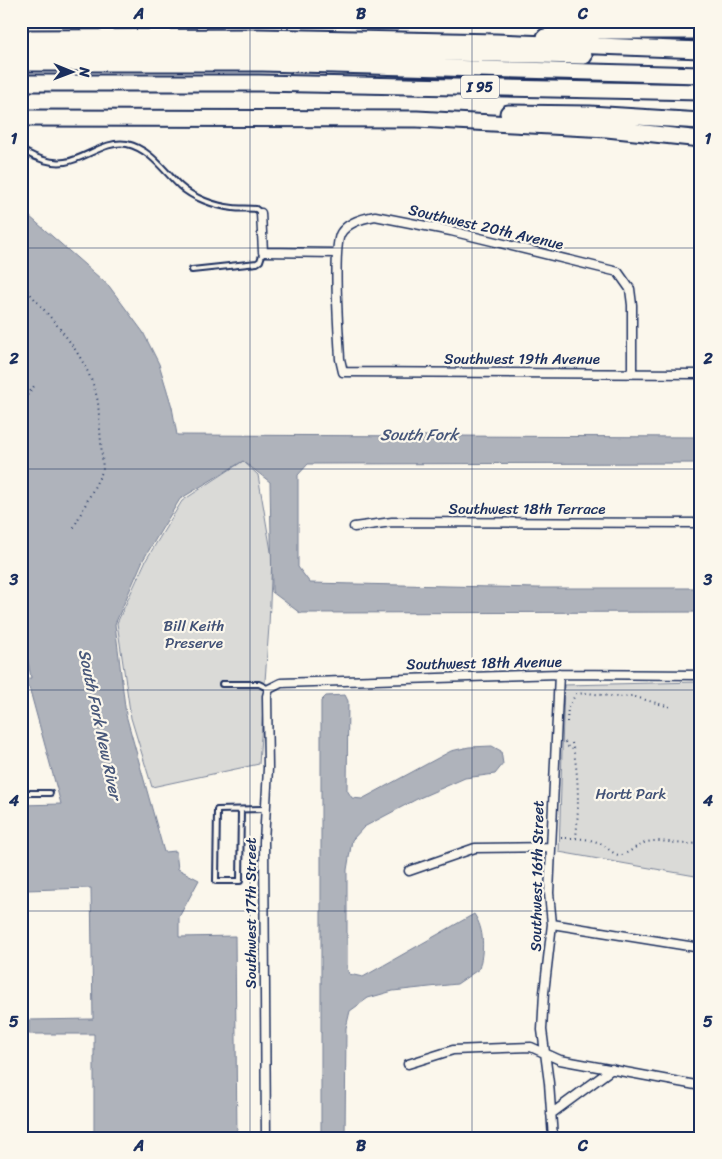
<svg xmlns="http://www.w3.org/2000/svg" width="722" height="1159" viewBox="0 0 722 1159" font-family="Sriracha,sans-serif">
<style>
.green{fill:#dadad7;stroke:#7a849a}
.water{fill:#afb3bb;stroke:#747e96}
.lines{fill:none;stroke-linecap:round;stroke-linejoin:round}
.service-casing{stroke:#1b2f5e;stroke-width:8}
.minor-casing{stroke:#1b2f5e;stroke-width:11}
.motorway-casing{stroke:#1b2f5e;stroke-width:19}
.path{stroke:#1b2f5e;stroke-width:2;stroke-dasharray:1 4;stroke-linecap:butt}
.service{stroke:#fbf7ec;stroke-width:4}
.minor{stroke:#fbf7ec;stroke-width:8}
.motorway{stroke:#fbf7ec;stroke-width:15}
.grid{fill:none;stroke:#1b2f5e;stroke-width:1;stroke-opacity:0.55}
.labels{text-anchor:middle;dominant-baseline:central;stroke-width:4.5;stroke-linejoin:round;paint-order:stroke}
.shield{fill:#fbf7ec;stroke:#5e6b89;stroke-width:1}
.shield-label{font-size:14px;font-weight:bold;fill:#1b2f5e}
.street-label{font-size:15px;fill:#1b2f5e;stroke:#fbf7ec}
.park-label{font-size:15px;fill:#415176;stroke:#fbf7ec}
.water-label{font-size:16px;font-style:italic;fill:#47577a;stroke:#fbf7ec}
.neatline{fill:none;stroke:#1b2f5e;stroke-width:2}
.grid-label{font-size:16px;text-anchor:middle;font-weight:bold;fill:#1b2f5e}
</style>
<rect width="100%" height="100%" fill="#fbf7ec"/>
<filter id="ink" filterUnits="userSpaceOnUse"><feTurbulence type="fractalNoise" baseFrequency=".02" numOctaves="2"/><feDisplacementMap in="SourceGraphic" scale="10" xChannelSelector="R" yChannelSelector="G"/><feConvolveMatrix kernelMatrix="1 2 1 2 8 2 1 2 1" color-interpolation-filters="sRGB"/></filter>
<g filter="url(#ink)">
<path class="green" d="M243,461l15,14 14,82 -3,69 -10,138 -107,23 -21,-69 -14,-95 29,-63 36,-59z
M701,682v195l-142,-25 5,-167z"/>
<path class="water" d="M21,209l88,77 34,46 16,32 13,43 5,28 524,2v26l-393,1 -10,11v92l12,16 227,5h164v24l-401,1 -28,-21 -2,-110 -27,-21 -63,38 -37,61 -28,64 11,91 38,137 12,-1 2,18 21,11 -20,37v20l56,-1 2,202h-143v-104h-65v-14l64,-1 -2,-131 -65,2v-8l-5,-1v-76l40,-1 -32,-117h-8v-8l10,-1 -10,-55z
M345,695l3,6 -1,89 5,8 10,1 89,-48 18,-4 23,-1 9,5 2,13 -8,10 -30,4 -48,21 -53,28 -12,13 -5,30v98l2,6 14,3 111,-63c11,16 10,37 5,55l-22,15 -64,7 -25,7 -18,13 -4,17 -1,110h-24v-437l5,-5z"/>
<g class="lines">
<defs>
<path id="service" d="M25,152c11,6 27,12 40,10 21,-3 40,-22 62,-18 23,5 37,27 53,42 13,12 35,20 53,22 7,1 15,0 23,1l5,4
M192,270l65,-7 3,-2 3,-9
M222,684h37l10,5
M21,793h29
M241,810l-1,71h-24l1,-71 49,-1"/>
<path id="minor" d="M261,213l2,39 73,1
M632,373v-68l-2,-16 -12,-17 -167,-41 -76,-15c-11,2 -27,6 -34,17 -9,14 -2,105 -1,126l3,13 358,2
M354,527l38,-5 309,1
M409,871l66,-23 76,-1
M552,924l149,24
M408,1064l45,-14 78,-3 29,13 141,26
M551,1114l61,-45
M266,1138l-2,-296 4,-74 -1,-72 2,-7 12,-6 278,-9 142,1
M553,1138l-4,-55 -7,-53 2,-37 8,-69 -3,-31 10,-219"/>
<path id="motorway" d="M545,37l54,-6h102
M21,38l238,-1 237,5 205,8
M21,49h238l325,7
M21,63h242l438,12
M21,83h238l442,9
M508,113l82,1 111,7
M21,118l396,1 190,10 94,10"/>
</defs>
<use href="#service" class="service-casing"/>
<use href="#minor" class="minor-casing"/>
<use href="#motorway" class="motorway-casing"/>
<path class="path" d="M21,283c30,36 67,71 77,119l5,68 -30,59
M21,403l14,-18
M567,722l1,-15 8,-13 11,-1 31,4 14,-1 38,11
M565,742l2,4 7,4
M572,743c7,30 7,64 4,95
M561,838c13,0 27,0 39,5 6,3 12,11 19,12 8,1 18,-11 28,-13 18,-4 36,6 54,0"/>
<use href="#service" class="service"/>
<use href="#minor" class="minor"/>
<use href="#motorway" class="motorway"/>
</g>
</g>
<path class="grid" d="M250,21v1117M472,21v1117M21,248h680M21,469h680M21,690h680M21,911h680"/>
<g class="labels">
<rect class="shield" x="461" y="75.5" width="38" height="23" rx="4"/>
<g class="shield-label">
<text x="480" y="87">I 95</text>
</g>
<g class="street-label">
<text transform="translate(486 227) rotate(13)">Southwest 20th Avenue</text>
<text x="522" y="359">Southwest 19th Avenue</text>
<text x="527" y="509">Southwest 18th Terrace</text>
<text transform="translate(484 663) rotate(-1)">Southwest 18th Avenue</text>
<text transform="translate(537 876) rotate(-89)">Southwest 16th Street</text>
<text transform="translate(251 913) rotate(-90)">Southwest 17th Street</text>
</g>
<g class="park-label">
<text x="194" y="626">Bill Keith<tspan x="194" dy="17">Preserve</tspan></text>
<text x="631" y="794">Hortt Park</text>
</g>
<g class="water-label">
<text x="419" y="434">South Fork</text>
<text transform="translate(100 724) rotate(78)">South Fork New River</text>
</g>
</g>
<rect width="722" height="1159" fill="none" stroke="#fbf7ec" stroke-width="55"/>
<g transform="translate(72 72) rotate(91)" stroke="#fbf7ec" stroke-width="4" paint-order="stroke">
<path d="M0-4L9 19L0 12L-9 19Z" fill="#1b2f5e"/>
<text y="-8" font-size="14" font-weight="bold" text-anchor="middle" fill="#1b2f5e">N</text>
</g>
<rect x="28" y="28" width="666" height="1104" class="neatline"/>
<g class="grid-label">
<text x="139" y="19">A</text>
<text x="361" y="19">B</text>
<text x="583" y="19">C</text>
<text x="14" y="144">1</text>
<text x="708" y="144">1</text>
<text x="14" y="364">2</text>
<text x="708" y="364">2</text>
<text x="14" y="585">3</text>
<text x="708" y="585">3</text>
<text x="14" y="806">4</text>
<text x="708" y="806">4</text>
<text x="14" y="1027">5</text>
<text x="708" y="1027">5</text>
<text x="139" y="1151">A</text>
<text x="361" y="1151">B</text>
<text x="583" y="1151">C</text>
</g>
</svg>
